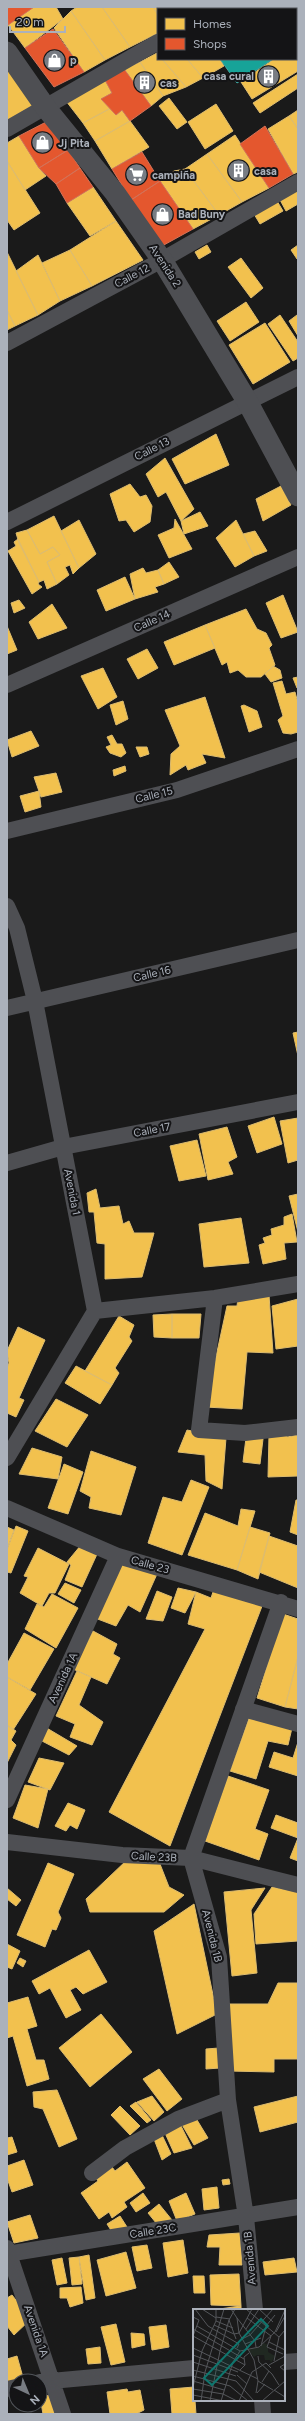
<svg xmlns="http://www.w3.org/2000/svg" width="305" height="2421" viewBox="0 0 305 2421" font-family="Figtree,sans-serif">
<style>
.homes{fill:#f2c14e;stroke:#ddbc6f}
.shops{fill:#e4572e;stroke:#d37258}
.public{fill:#17a398;stroke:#43a7a2}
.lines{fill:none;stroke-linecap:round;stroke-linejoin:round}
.minor{stroke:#4e4f53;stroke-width:16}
.tertiary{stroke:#4e4f53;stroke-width:21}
.labels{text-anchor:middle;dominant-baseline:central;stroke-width:4;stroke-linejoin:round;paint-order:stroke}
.poi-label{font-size:11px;font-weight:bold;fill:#abb1bb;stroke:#141416;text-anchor:start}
.street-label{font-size:11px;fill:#abb1bb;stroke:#141416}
.inset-road{fill:none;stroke:#54565a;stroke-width:1}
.view{fill:#0f766e;fill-opacity:0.15;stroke:#0f766e;stroke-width:2}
.inset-edge{fill:none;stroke:#abb1bb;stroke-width:2}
</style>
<rect width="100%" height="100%" fill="#1a1a1a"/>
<path class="homes" d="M34,7h22l7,12 -38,29 -17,-23z
M77,7h25l28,40 -25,13 -34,-49z
M102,7h51l5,8v18l-28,14z
M153,7h50v1l-45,1v6z
M71,11l34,49 -21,12 -30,-44z
M298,43v28l-46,28 -11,-17 33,-23h22v-15z
M157,53l1,6h4l24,28 -23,9 -23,-34z
M162,59h25l16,19 -17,9z
M187,59h33l4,7 -21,12z
M140,62l23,34 -12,10 -27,-37z
M7,65l31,38 -31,17z
M298,74v14l-38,25 -7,-10z
M105,80l7,13 -11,6 10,9 -28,15 -17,-22z
M169,98l18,24 -10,7 -18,-23z
M216,104l17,27 -28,18 -17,-27z
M111,108l5,7 6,-5 8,11 -35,20 -12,-18z
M298,110v19l-9,-13z
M289,116l9,13v43l-5,2 -25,-45z
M130,121l19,26 -37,22 -17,-28z
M235,135l34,53 -27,14 -35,-48z
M19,136l20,32 7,8 -21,14 -18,-29v-18z
M207,154l35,48 -23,13 -34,-46z
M7,161l33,52 -26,17 -7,-10z
M185,169l34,46 -26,14 -33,-48 14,-10z
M298,186v18l-12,7 -7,-13z
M93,187l23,34 -26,15 -23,-33z
M277,201l6,10 -23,13 -6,-10z
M116,221l27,39 -51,26 -22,-36z
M207,245l4,7 -12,7 -4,-7z
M298,245v13l-1,1 -6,-9z
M70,250l22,36 -32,15 -18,-38z
M7,252l31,63 -23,11 -8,-16z
M38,255l22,46 -22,14 -22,-44z
M241,258l22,30 -12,10 -23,-31z
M246,302l13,20 -29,19 -13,-20z
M7,310l8,16 -8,4z
M280,315l18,27v16l-5,3 -25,-37z
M297,315l1,2v19l-9,-15z
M265,323l25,39 -37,22 -24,-39z
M216,434l13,31 -44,19 -13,-25z
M165,458l29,51 -13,12 -15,-29 -8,5 -12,-23z
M130,484l10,13 6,-2 6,11 -2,16 -16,10 -8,-12 -7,1 -9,-27z
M281,486l10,19 -28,16 -7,-22z
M200,512l8,14 -24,8 -3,-13z
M54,516l25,52 -6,6 -3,-9 -5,2 4,8 -12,9 -10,-22 13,-7 -7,-8 -13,7 -13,-24z
M175,519l17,30 -23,9 -11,-23 16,-7z
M79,520l17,34 -17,14 -18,-37z
M236,520l18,36 -19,11 -19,-29z
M27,530l13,24 13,-7 7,8 -13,7 10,22 -10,5 -3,-9 -5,2 -20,-39 -3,-10z
M255,531l12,20 -13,5 -11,-22z
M18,539l21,43 -1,2 4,3 -10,7 -24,-43 8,-5 -2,-4z
M169,562l10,15 -15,7 -6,-14z
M143,568l3,5 12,-3 6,14 -9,3 3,5 -23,7 -5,-25z
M125,577l10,22 -29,12 -9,-21z
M283,595l15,37 -17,6 -15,-35z
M19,600l6,8 -11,5 -3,-10z
M52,604l15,24 -29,11 -9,-17z
M246,609l11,20 9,4 6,12 -3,3 6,17 -14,12h-15l-8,-7 -8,3 -3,-11 -5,3 -17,-40z
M205,625l10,23 -41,17 -10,-23z
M7,626l10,24 -10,4z
M147,649l11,19 -20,11 -11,-20z
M273,666l7,4 2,8 -11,4 -6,-8z
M103,668l14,29 -19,12 -17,-33z
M298,677v11h-1l-4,-10z
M282,681l4,13 9,-2 3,11v29l-7,2 -8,-1 -5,-13 5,-4 -10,-33z
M205,697l20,61 -23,-4 4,9 -18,7 -2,-5 -16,10 1,-21 9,-8 -15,-36z
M123,701l5,18 -12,6 -6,-20z
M244,705l13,6 5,16 -13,5 -8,-26z
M31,731l8,15 -27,11 -5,-17z
M112,735l5,9h5l4,9 -5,4 -11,-4 -4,-6 5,-2 -4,-8z
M136,747h11l2,7 -9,3z
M125,766l1,5 -12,5 -1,-6z
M56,773l6,19 -21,5 -7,-20z
M39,791l2,16 -16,5 -5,-16z
M298,1032v24l-5,-23z
M274,1117l8,27 -25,9 -9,-27z
M298,1118v42l-10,3 -8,-42z
M227,1127l10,30 -9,5 5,12 -25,6 -9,-46z
M197,1140l9,36 -27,5 -9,-35z
M96,1189l4,19 19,-2 4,18 6,-3 5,12h20l-12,44 -37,2v-35l-8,-1 -3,-31h-5l-2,-19z
M298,1194v38l-9,-36z
M292,1214l5,28 -13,1 2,16 -23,5 -4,-19 6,-2 -2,-5 9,-3 -1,-6 13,-4v-8z
M241,1218l8,45 -45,4 -5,-43z
M269,1295l4,58 -26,-1 -5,57 -37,-2 22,-101h10l1,-8z
M298,1299v47l-22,3 -4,-43z
M172,1314h29l-2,24h-27z
M172,1314v24l-18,-1 -1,-22z
M119,1316l15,9 -5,12 3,4 -17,27 4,5 -7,12 -27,-14z
M18,1327l27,13 -26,58 5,2 -8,17 -9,-4v-45l2,-5 -2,-12z
M76,1366l36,19 -12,19 -35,-21z
M56,1399l32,16 -21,32 -32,-16z
M187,1430l39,8 -4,51 -16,-8 -1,-26 -27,-3z
M286,1432l1,5 11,-2v41l-30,1 1,-42z
M246,1438l17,1 -3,25 -17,-2z
M32,1448l30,9 -4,22 -39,-5z
M91,1451l45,16 -15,48 -32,-7 2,-11 -11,-6z
M64,1464l19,8 -15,42 -20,-6z
M191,1480l18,7 -27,68 -34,-12 15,-46 19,5z
M296,1500h2v35l-8,-3z
M241,1509l14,2 -18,59 -49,-15 17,-42 33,13z
M16,1526l12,5 -17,42 -4,-1v-22z
M7,1527l7,3 -7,19z
M250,1527l20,6 -12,46 -21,-9z
M269,1536l29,10v42l-39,-16z
M81,1545l17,7 -16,35 -17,-7 6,-15 -4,-3z
M38,1548l31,16 -14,29h-6l-7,13 -22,-13 8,-16 -4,-1z
M119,1559l38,15 -17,38 -12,-7 -12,21 -21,-8z
M65,1583l16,7 -7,13 -16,-9z
M215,1586l49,15 -94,245 -61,-34 96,-183 -17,-5 8,-32 15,6z
M178,1588l18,4 -11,21 -14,-5z
M157,1591l15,6 -9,24 -17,-2z
M52,1594l26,14 -22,40 -31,-19 12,-25 7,3z
M283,1614l15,5v38l-13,50 -28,-9z
M93,1631l24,13 -4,10 7,4 -13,26 -34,-15z
M24,1633l30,16 -24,41 -23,-13v-13z
M298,1657v52l-13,-2z
M77,1671l14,6 -12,28 24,17 -11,23 -22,-8 5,-13 -19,-8z
M7,1677l29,17 -23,36 -6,-5z
M250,1715l42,13 -4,17 -20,-4 -12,38 -26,-8z
M7,1725l9,6 -5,9 5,5 -9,18z
M45,1727l32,19 -8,9 -27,-14z
M298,1742v34l-29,-9 5,-15 19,6z
M39,1758l25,5 -14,27 -22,-8z
M228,1776l41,14 -14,39 13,5 -9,26 -54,-19z
M25,1785l23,4 -10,39 -25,-10z
M68,1803l17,7 -8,19 -7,-4 -4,6 -11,-5z
M276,1815l22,8v38l-8,-3 8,-20 -27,-10z
M128,1859l32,5 9,23 15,8 -20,17h-74l-4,-13z
M48,1863l26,11 -16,38 3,6 -5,12 -4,-1 -7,18 -28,-12z
M272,1887l26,5v49l-42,3 -2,-30z
M7,1888l14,12 -5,6 -9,-7z
M265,1888l-14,22 6,63 -25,3 -8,-84z
M194,1904l23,110 -40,20 -23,-103z
M7,1944l13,7 -8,18 -5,-2z
M89,1950l18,32 -24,12 -7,-7 -6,3 11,20 -15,8 -16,-30 -11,6 -7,-13z
M20,1958l6,3 -3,6 -6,-4z
M278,1983h20v76h-24v13l-47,-1v-67h41z
M28,1997l9,29 -10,3 9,31h8l5,19 -22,7 -14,-50 -6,2v-35z
M101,2014l31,38 -42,35 -31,-39z
M219,2048l1,20 -14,1v-20z
M159,2069l23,30 -15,12 -24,-32z
M57,2090l20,49 -18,8 -16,-38 -9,-2 -1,-15z
M152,2096l12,16 -10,9 -17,-19z
M298,2096v26l-38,10 -6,-25z
M136,2102l15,18 -4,3 -17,-17z
M120,2106l20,20 -10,9 -19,-20z
M194,2115l14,23 -14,7 -13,-22z
M181,2126l11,22 -18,5 -9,-20z
M162,2135l9,19 -9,6 -8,-21z
M12,2137l5,15 -10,3v-17z
M24,2160l9,25 -21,7 -5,-14v-12z
M127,2162l18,26 -21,14 3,5 -15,11 -3,-6 -10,7 -18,-26 17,-12 -5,-7 16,-11 6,8z
M229,2179l1,5 -7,1 -1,-5z
M217,2187l2,21 -15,2 -2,-21z
M143,2193l7,10 -14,9 -6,-9z
M186,2193l9,21 -18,7 -8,-20z
M159,2204l13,16 -11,9 -13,-16z
M30,2215l8,23 -24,5 -7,-21z
M120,2216l7,11 -13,8 -7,-11z
M240,2233l2,32h-23l1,-18h-13l2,-12z
M183,2240l5,33 -20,4 -5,-34z
M147,2245l5,23 -15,3 -5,-24z
M126,2252l10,36 -30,8 -9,-36z
M89,2255l6,43 -9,2 -7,-43z
M79,2257l3,27 -10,1 -3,-27z
M62,2258l5,25 -10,2 -5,-25z
M294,2258l3,14 -32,3 -2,-13z
M239,2274l2,32 -30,-1 -1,-30z
M193,2276h11l1,17h-11z
M81,2287l2,16 -13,4 -3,-9h-7v-10z
M12,2295l19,24 -17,16 -7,-9v-28z
M241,2306v4h-29z
M116,2324l9,38 -14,3 -10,-38z
M166,2325l3,22 -17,3 -3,-23z
M131,2333l13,1 1,11 -13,3z
M100,2347l1,16 -13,1 -2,-15z
M17,2356l7,25h-8l-9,6v-28z
M194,2387l2,27h-24l-2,-25z
M127,2389l1,3 12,-2 4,20 -8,4h-26l-3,-22z
M55,2394l4,20h-16l-3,-17z"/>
<path class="shops" d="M10,7h24l-26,18 -1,-16z
M53,29l31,43 -30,15 -29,-39z
M124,69l27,37 -21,15 -8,-11 -6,5 -15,-16 11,-6 -7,-13z
M48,121l20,29 -29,18 -20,-32z
M265,126l28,48 -24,14 -29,-44z
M68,150l12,18 -24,16 -17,-16z
M142,152l18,29 -29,19 -19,-31z
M80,168l13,19 -26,16 -11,-19z
M160,181l33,48 -31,17 -31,-46z"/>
<path class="public" d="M238,7h60v35l-2,2v-35h-62z
M220,59h53l-36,24z"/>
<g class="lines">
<path class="minor" d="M219,9l5,-2
M7,129l151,-87
M7,343l155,-83 136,-78
M7,522l291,-145
M7,685l291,-128
M7,831l170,-41 121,-41
M7,906l10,22 18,73 60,310 -88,147
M7,1008l291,-68
M7,1163l56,-16 235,-45
M215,1298l-16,132 46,3 53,-6
M95,1311l120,-13 83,-14
M7,1508l111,48 180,53
M243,1709l55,15
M7,1800l111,-244
M7,1842l115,13 69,3 107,27
M92,2173l33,-25 53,-29 50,-19
M7,2248l56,166
M7,2254l291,-47
M255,2310l-9,-93 -18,-117 -9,-143 -28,-99 90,-256
M284,2362l14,-1
M40,2382l154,-14
M7,2389l9,-2
M262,2400l1,14"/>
<path class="tertiary" d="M7,52l39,56 69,85 47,67 85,141 51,95"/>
</g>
<defs>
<symbol id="shop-disc" viewBox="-11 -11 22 22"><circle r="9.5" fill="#787c83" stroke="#141416"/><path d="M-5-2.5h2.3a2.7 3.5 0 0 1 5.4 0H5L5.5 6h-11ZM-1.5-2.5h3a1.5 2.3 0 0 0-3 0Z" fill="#fff"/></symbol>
<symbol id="building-disc" viewBox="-11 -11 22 22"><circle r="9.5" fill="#787c83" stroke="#141416"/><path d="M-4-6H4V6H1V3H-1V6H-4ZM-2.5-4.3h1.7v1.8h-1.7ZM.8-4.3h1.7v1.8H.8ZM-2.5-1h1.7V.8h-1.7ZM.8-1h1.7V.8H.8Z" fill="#fff"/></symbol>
<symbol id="supermarket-disc" viewBox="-11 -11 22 22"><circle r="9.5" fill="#787c83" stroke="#141416"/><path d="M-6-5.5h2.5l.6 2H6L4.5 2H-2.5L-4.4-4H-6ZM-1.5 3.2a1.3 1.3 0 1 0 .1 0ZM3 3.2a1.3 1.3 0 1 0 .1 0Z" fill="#fff"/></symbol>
</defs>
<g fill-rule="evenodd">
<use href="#shop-disc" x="42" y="48" width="25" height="25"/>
<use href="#building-disc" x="256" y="64" width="25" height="25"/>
<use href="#building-disc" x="132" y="70" width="25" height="25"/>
<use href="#shop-disc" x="30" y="130" width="25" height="25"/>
<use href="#building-disc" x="226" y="158" width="25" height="25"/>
<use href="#supermarket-disc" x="124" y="162" width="25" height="25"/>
<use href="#shop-disc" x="150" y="202" width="25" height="25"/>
</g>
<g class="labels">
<g class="poi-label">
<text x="70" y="60">p</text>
<text x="254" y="76" text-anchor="end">casa cural</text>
<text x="160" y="83">cas</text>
<text x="58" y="143">Jj Pita</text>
<text x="254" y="171">casa</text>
<text x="152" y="175">campiña</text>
<text x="178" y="214">Bad Buny</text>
</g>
<g class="street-label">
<text transform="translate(165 266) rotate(57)">Avenida 2</text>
<text transform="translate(132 276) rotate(-28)">Calle 12</text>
<text transform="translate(152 449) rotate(-27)">Calle 13</text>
<text transform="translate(152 621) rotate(-24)">Calle 14</text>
<text transform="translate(154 795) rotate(-14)">Calle 15</text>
<text transform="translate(152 974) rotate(-13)">Calle 16</text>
<text transform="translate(152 1130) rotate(-11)">Calle 17</text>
<text transform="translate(72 1192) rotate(79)">Avenida 1</text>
<text transform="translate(150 1565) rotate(16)">Calle 23</text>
<text transform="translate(63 1678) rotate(-65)">Avenida 1A</text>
<text transform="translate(154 1857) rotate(3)">Calle 23B</text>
<text transform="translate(212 1936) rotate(76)">Avenida 1B</text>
<text transform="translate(153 2231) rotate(-9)">Calle 23C</text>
<text transform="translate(250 2258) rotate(-95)">Avenida 1B</text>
<text transform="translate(36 2331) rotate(71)">Avenida 1A</text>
</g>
</g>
<g transform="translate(193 2309)">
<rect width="92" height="92" fill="#1a1a1a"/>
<path d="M71,34l4,2v7l7,4 -4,7 -1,-3h-5l-1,-5h-7l-3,2 -6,-7 12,-3z" fill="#202821"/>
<path class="inset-road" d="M2,0l13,17 31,18 -2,4M9,0l14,9M38,0l6,9 2,15 15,27 4,21 -2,12M53,0l33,28M66,0l14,13M0,8l6,3 -6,16M23,8l14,2M44,9l18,23 1,6M54,9l24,18 -4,11 16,7M36,11l7,19M23,12l17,7M21,16l20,9 5,-1 13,-24M4,17l43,25M0,20l51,30M53,20l13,-20M83,23l9,-16M0,27l52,29M49,30l8,-4 23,-26M76,33l16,8M52,35l16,-6M68,37l5,-20 9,-11M0,39l65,31M0,46l45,17M65,47l1,6 13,12 7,11M81,52l5,-24 6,-7M0,53l43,14M92,55l-5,3 5,4M76,56l16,-9M0,61l43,11 18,20M47,61l5,-5 -1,-8 5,-4M44,66l10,9M0,67l37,10 18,15M0,72l31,9M65,72l15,9M69,73l7,-11M0,78l9,-36 14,-30v-12M0,80l30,5 14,7M81,81l11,7M64,84l8,-9M0,86l31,6M8,92l4,-29 19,-63M17,92l10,-50 9,-31 6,-11M28,92l12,-39 7,-11 19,-4 16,-15 10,-22M46,92l13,-29 14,-9 5,5M69,92l23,-20"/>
<path class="view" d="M68,10l7,7 -56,59 -8,-7z"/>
<rect width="92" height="92" class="inset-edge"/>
</g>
<rect width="305" height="2421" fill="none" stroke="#abb1bb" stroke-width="16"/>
<rect x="157" y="8" width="140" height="52" fill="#141416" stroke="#505358"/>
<rect x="165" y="18" width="20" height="12" fill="#f2c14e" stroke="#505358"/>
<text x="193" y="28" font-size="12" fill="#abb1bb">Homes</text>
<rect x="165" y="38" width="20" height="12" fill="#e4572e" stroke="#505358"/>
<text x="193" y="48" font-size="12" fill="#abb1bb">Shops</text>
<g transform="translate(28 2393) rotate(136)"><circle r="19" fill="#141416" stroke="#505358"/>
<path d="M0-3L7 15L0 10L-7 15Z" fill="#787c83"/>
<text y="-6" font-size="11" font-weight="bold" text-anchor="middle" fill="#abb1bb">N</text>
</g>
<path d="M10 26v6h55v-6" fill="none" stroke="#abb1bb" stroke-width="2"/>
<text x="16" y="26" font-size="12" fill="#abb1bb" stroke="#141416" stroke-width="3" paint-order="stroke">20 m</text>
</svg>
